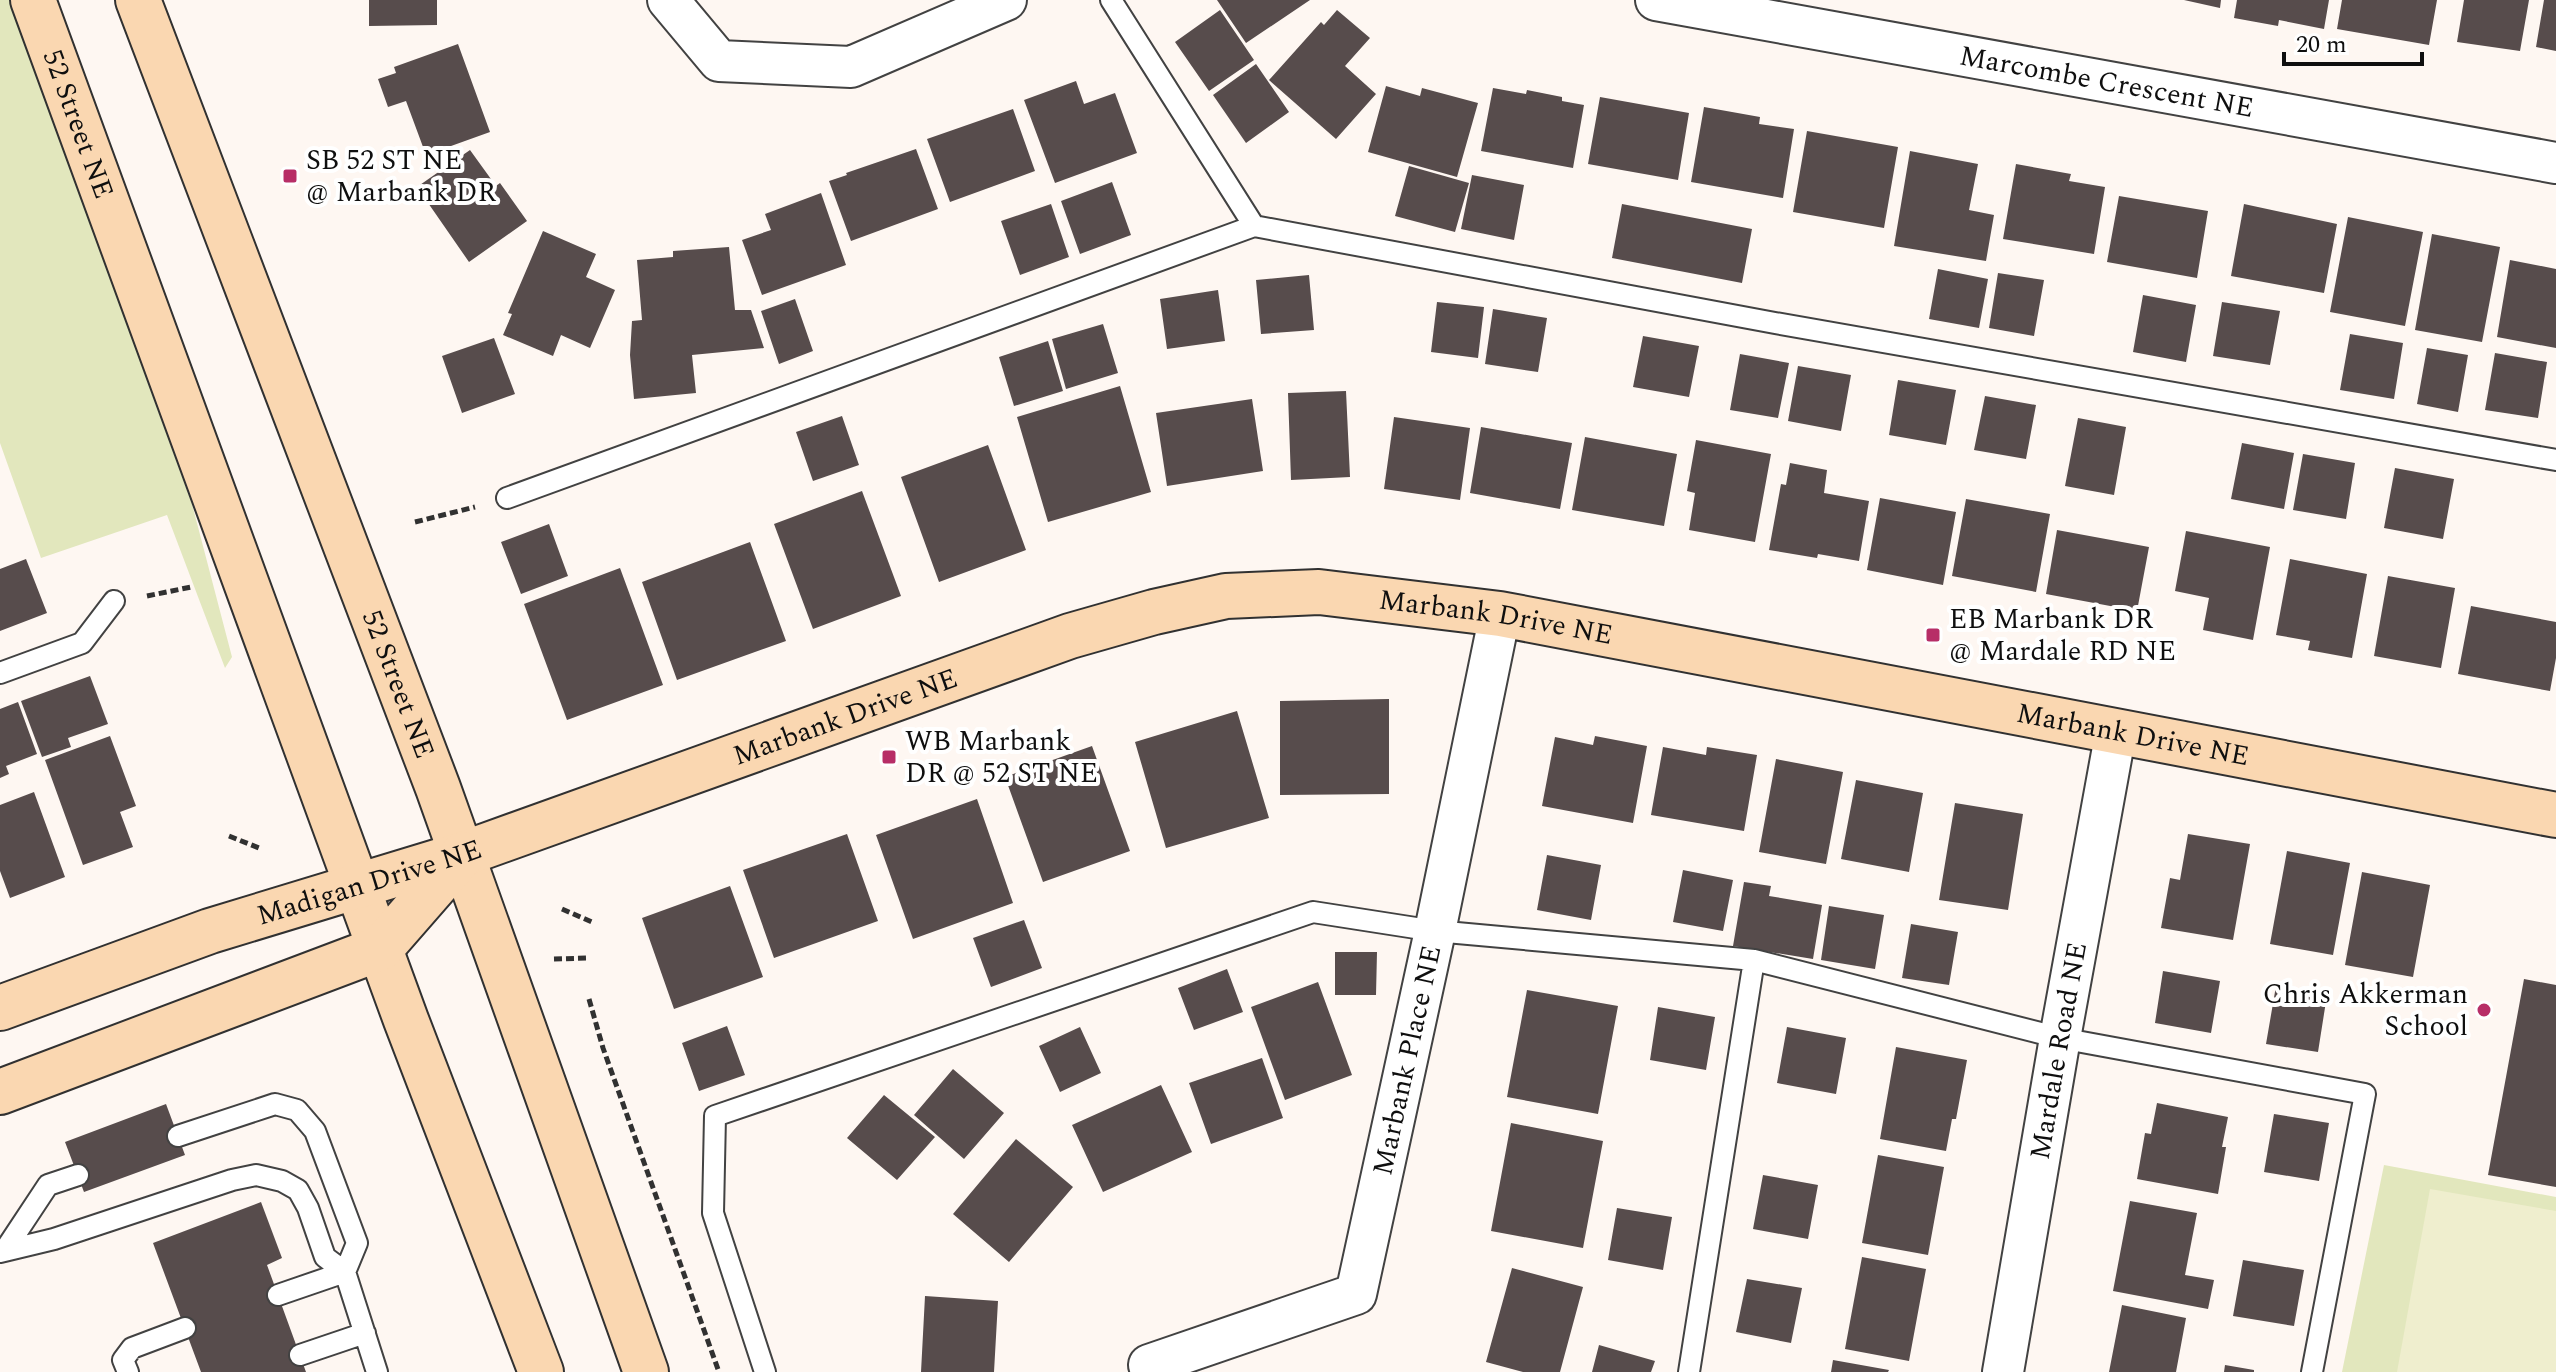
<svg xmlns="http://www.w3.org/2000/svg" width="2556" height="1372" viewBox="0 0 2556 1372" font-family="Spectral,serif">
<style>
.green{fill:#e2e7bd}
.pitch{fill:#efeece}
.building{fill:#574c4c}
.lines{fill:none;stroke-linecap:round;stroke-linejoin:round}
.lane-casing{stroke:#424242;stroke-width:24}
.street-casing{stroke:#424242;stroke-width:44}
.secondary-casing{stroke:#313131;stroke-width:48}
.path{stroke:#313131;stroke-width:5;stroke-dasharray:8 4;stroke-linecap:butt}
.lane{stroke:#fff;stroke-width:20}
.street{stroke:#fff;stroke-width:40}
.secondary{stroke:#fad7b1;stroke-width:44}
.poi-dot{fill:#b72e67;stroke:#fff;stroke-width:3}
.labels{text-anchor:middle;dominant-baseline:central;stroke-width:8;stroke-linejoin:round;paint-order:stroke}
.street-label{font-size:28px;fill:#0f0f0f;stroke:#fff}
.poi-label{font-size:28px;fill:#0f0f0f;stroke:#fff;text-anchor:start}
</style>
<rect width="100%" height="100%" fill="#fef7f2"/>
<path class="green" d="M0,0h9l2,6 181,498 40,153 -7,11 -58,-153 -126,43 -41,-115z
M2384,1165l172,32v175h-214z"/>
<path class="pitch" d="M2430,1189l126,22v161h-159z"/>
<path class="building" d="M369,0h68v25l-68,1z
M1217,0h93l-64,43z
M2184,0h37l-1,8z
M2237,0h92l-5,29 -45,-9 -1,6 -44,-8z
M2342,0h95l-8,45 -92,-16z
M2464,0h65l-9,51 -63,-9z
M2544,0h12v51l-20,-4z
M1220,10l34,50 -45,31 -34,-49z
M1337,10l33,28 -25,28 31,28 -40,45 -67,-59 52,-58 3,3z
M458,44l32,88 -64,23 -20,-54 -18,6 -10,-28 18,-6 -2,-6z
M1256,64l33,48 -43,31 -33,-48z
M1076,81l8,23 31,-11 22,60 -82,30 -31,-83z
M1386,86l34,10 2,-8 56,15 -21,74 -89,-25z
M1493,88l33,6 1,-4 35,7v4l22,4 -11,63 -92,-17z
M1600,97l89,16 -11,67 -90,-16z
M1704,107l56,10 -1,7 35,5 -11,69 -92,-16z
M1013,109l22,62 -85,31 -23,-63z
M1807,131l91,16 -14,81 -91,-16z
M916,149l22,60 -87,32 -22,-60 18,-6 -1,-2z
M470,150l26,36 4,-3 27,38 -58,41 -52,-75z
M1910,151l68,13 -9,46 25,5 -8,46 -92,-15z
M2016,164l55,10 -2,7 36,6 -11,67 -91,-15z
M1409,166l60,17 -14,49 -60,-16z
M1472,175l52,10 -10,55 -53,-11z
M1112,182l19,53 -51,19 -19,-53z
M821,193l25,72 -84,30 -20,-55 29,-10 -6,-16z
M2119,196l89,15 -11,67 -90,-16z
M1051,204l18,53 -49,18 -19,-54z
M1622,204l130,25 -10,54 -130,-25z
M2244,204l93,20 -13,69 -93,-17z
M2348,217l75,15 -18,94 -75,-14z
M543,231l53,23 -10,23 29,13 -25,58 -29,-13 -8,21 -50,-21 9,-21 -4,-1z
M2432,234l68,13 -18,95 -67,-12z
M729,247l6,63h16l13,38 -72,7 4,38 -62,6 -4,-44 2,-34 10,-1 -5,-60 36,-3v-6z
M2510,260l46,9v79l-59,-11z
M1938,269l50,10 -9,49 -50,-9z
M1998,273l46,7 -10,56 -45,-8z
M1309,275l5,55 -53,4 -5,-54z
M1218,290l7,51 -58,8 -7,-50z
M2143,295l53,10 -10,57 -53,-10z
M795,299l18,52 -34,13 -18,-53z
M1437,302l47,5 -6,51 -47,-6z
M2222,302l58,9 -10,54 -57,-9z
M1493,309l54,9 -9,54 -53,-8z
M1103,324l15,49 -52,16 -14,-50z
M2350,334l53,9 -9,56 -54,-9z
M1643,336l56,10 -10,51 -56,-10z
M494,338l21,56 -53,19 -20,-57z
M1048,341l15,50 -49,15 -15,-49z
M2427,348l41,7 -10,57 -41,-8z
M2495,353l52,9 -9,56 -53,-8z
M1740,354l49,9 -11,55 -48,-8z
M1798,366l53,9 -10,56 -53,-10z
M1898,380l58,10 -10,55 -57,-10z
M1120,386l31,106 -103,30 -31,-105z
M1346,391l4,86 -59,3 -3,-87z
M1985,396l51,9 -10,54 -52,-9z
M1252,399l11,72 -96,15 -11,-73z
M842,416l17,49 -46,16 -17,-49z
M1394,417l76,11 -10,72 -76,-11z
M2078,418l48,9 -12,68 -49,-9z
M1481,427l91,16 -12,66 -90,-16z
M1585,437l92,17 -13,72 -92,-16z
M1696,440l75,14 -16,88 -66,-12 6,-37 -8,-2z
M2242,443l52,10 -10,56 -53,-10z
M988,445l38,105 -87,32 -38,-105z
M2303,454l52,9 -9,56 -53,-9z
M1790,463l37,7 -3,23 45,8 -10,60 -41,-7 -1,4 -48,-8 12,-66 5,1z
M2395,468l59,11 -11,60 -59,-11z
M862,491l39,105 -88,33 -39,-105z
M1880,498l76,14 -13,73 -76,-15z
M1966,499l84,15 -14,78 -84,-16z
M549,524l19,52 -47,18 -20,-52z
M2057,530l92,17 -12,64 -91,-17z
M2186,531l84,16 -17,93 -50,-10 6,-32 -34,-7z
M750,542l36,99 -109,39 -35,-98z
M26,559l21,54 -47,18v-62z
M2290,559l77,15 -15,84 -44,-8 2,-9 -34,-6z
M620,568l43,117 -96,35 -43,-116z
M2388,576l67,12 -14,80 -67,-12z
M2471,606l85,16v36l-6,33 -92,-17z
M90,676l18,48 -40,14 3,9 -29,10 -21,-56z
M1389,699v95l-109,1v-94z
M18,702l19,52 -31,12 3,8 -9,4v-69z
M1237,711l32,107 -103,30 -31,-106z
M110,736l26,70 -16,6 13,35 -50,18 -38,-105z
M1595,736l52,10 -14,77 -91,-17 13,-69 38,8z
M1092,746l38,105 -87,31 -38,-105z
M1663,747l43,8 1,-8 50,8 -13,76 -93,-16z
M1776,759l67,13 -17,92 -67,-12z
M1856,780l67,13 -14,79 -68,-13z
M34,792l31,85 -55,21 -10,-27v-66z
M977,799l36,104 -100,36 -37,-104z
M1955,803l68,11 -15,96 -69,-10z
M847,834l31,87 -104,37 -31,-88z
M2188,834l62,10 -17,96 -72,-12 9,-50 10,2z
M2287,851l63,12 -17,92 -63,-11z
M1547,855l54,10 -10,55 -54,-10z
M1683,870l50,10 -10,51 -50,-9z
M2362,872l68,13 -17,92 -68,-12z
M1744,882l27,4 -2,10 53,9 -9,54 -80,-13z
M730,886l33,91 -89,32 -32,-91z
M1829,906l55,9 -9,54 -54,-9z
M1024,920l18,48 -51,19 -18,-49z
M1911,924l47,8 -9,53 -47,-7z
M1335,952h42l-1,43h-41z
M1227,969l16,43 -49,18 -16,-42z
M2163,971l57,10 -9,52 -56,-10z
M2524,979l32,6v202l-68,-12z
M1318,982l34,93 -67,25 -34,-93z
M2276,986l51,9 -9,57 -52,-8z
M1527,990l91,16 -20,108 -91,-17z
M1658,1007l57,10 -9,53 -56,-10z
M727,1026l18,49 -46,16 -17,-48z
M1080,1027l21,46 -41,19 -21,-46z
M1787,1027l59,11 -10,56 -59,-11z
M1896,1047l71,13 -11,59h-4l-6,32 -66,-12z
M1262,1058l21,60 -72,26 -22,-61z
M953,1069l51,44 -40,46 -50,-44z
M1161,1085l31,67 -89,40 -31,-67z
M884,1095l51,42 -38,43 -50,-42z
M2157,1103l71,14 -6,30h4l-8,47 -81,-15 8,-46 6,1z
M166,1104l19,51 -101,37 -19,-50z
M2274,1114l55,9 -10,58 -55,-9z
M1511,1123l92,18 -20,107 -92,-17z
M1016,1139l57,48 -64,75 -56,-48z
M1878,1155l66,12 -16,88 -66,-12z
M1763,1175l55,10 -10,54 -55,-10z
M2130,1201l67,12 -12,62 29,5 -6,29 -95,-18z
M261,1202l21,56 -15,7 39,107h-105l-48,-129z
M1617,1208l55,9 -9,53 -55,-10z
M1862,1257l64,12 -17,92 -64,-12z
M2243,1260l61,10 -10,56 -61,-10z
M1512,1268l71,19 -23,85h-37l-37,-10z
M1747,1279l55,9 -11,55 -55,-11z
M925,1296l73,5 -4,71h-73z
M2122,1305l64,13 -10,54h-67z
M1599,1345l56,16 -4,11h-59z
M1833,1360l56,10 -1,2h-57z
M2225,1365l29,5v2h-30z"/>
<g class="lines">
<defs>
<path id="lane" d="M1111,0l143,226
M507,498l747,-272 521,97 781,137
M0,673l82,-30 32,-42
M178,1136l97,-32 22,6 18,21 42,112 -12,29 -67,23
M5,1250l43,-65 30,-10
M0,1252l54,-13 178,-59 24,-5 26,6 16,9 10,18 17,49 20,15 32,100
M300,1355l65,-22
M128,1372l-5,-12 9,-12 53,-20
M765,1372l-52,-159 2,-97 598,-204 122,19 319,29 306,78 305,56 -53,278
M1689,1372l65,-412"/>
<g id="street">
<path d="M668,0l51,61 132,6 155,-67"/>
<path id="s1" d="M1656,0l900,163"/>
<path id="s2" d="M1149,1365l207,-71 79,-363 65,-317"/>
<path id="s3" d="M2003,1372l57,-334 56,-307"/>
</g>
<g id="secondary">
<path id="s4" d="M33,0l373,1020 135,352"/>
<path id="s5" d="M138,0l300,788 208,584"/>
<path id="s6" d="M0,1008l210,-77 253,-77 607,-218 84,-24 72,-16 93,-4 181,22 1056,201"/>
<path d="M0,1092l381,-144 82,-94"/>
</g>
</defs>
<use href="#lane" class="lane-casing"/>
<use href="#street" class="street-casing"/>
<use href="#secondary" class="secondary-casing"/>
<path class="path" d="M415,522l60,-15
M147,596l44,-9
M229,836l30,12
M562,909l30,13
M554,959l33,-1
M589,999l14,49 116,324"/>
<use href="#lane" class="lane"/>
<use href="#street" class="street"/>
<use href="#secondary" class="secondary"/>
</g>
<g class="poi-dot">
<rect x="282" y="168" width="16" height="16" rx="4"/>
<rect x="1925" y="627" width="16" height="16" rx="4"/>
<rect x="881" y="749" width="16" height="16" rx="4"/>
<circle cx="2484" cy="1010" r="8"/>
</g>
<g class="labels">
<g class="street-label">
<text stroke="none"><textPath href="#s1" startOffset="458">Marcombe Crescent NE</textPath></text>
<text stroke="none"><textPath href="#s4" startOffset="132">52 Street NE</textPath></text>
<text stroke="none"><textPath href="#s6" startOffset="1566">Marbank Drive NE</textPath></text>
<text stroke="none"><textPath href="#s5" startOffset="732">52 Street NE</textPath></text>
<text stroke="none"><textPath href="#s6" startOffset="894">Marbank Drive NE</textPath></text>
<text stroke="none"><textPath href="#s6" startOffset="2214">Marbank Drive NE</textPath></text>
<text stroke="none"><textPath href="#s6" startOffset="390">Madigan Drive NE</textPath></text>
<text stroke="none"><textPath href="#s3" startOffset="326">Mardale Road NE</textPath></text>
<text stroke="none"><textPath href="#s2" startOffset="458">Marbank Place NE</textPath></text>
</g>
<g class="poi-label">
<text x="306" y="160">SB 52 ST NE<tspan x="306" dy="32">@ Marbank DR</tspan></text>
<text x="1949" y="619">EB Marbank DR<tspan x="1949" dy="32">@ Mardale RD NE</tspan></text>
<text x="905" y="741">WB Marbank<tspan x="905" dy="32">DR @ 52 ST NE</tspan></text>
<text x="2468" y="994" text-anchor="end">Chris Akkerman<tspan x="2468" dy="32">School</tspan></text>
</g>
</g>
<path d="M2284 52v12h138v-12" fill="none" stroke="#0f0f0f" stroke-width="4"/>
<text x="2296" y="52" font-size="24" fill="#0f0f0f" stroke="#ffffff" stroke-width="6" paint-order="stroke">20 m</text>
</svg>
